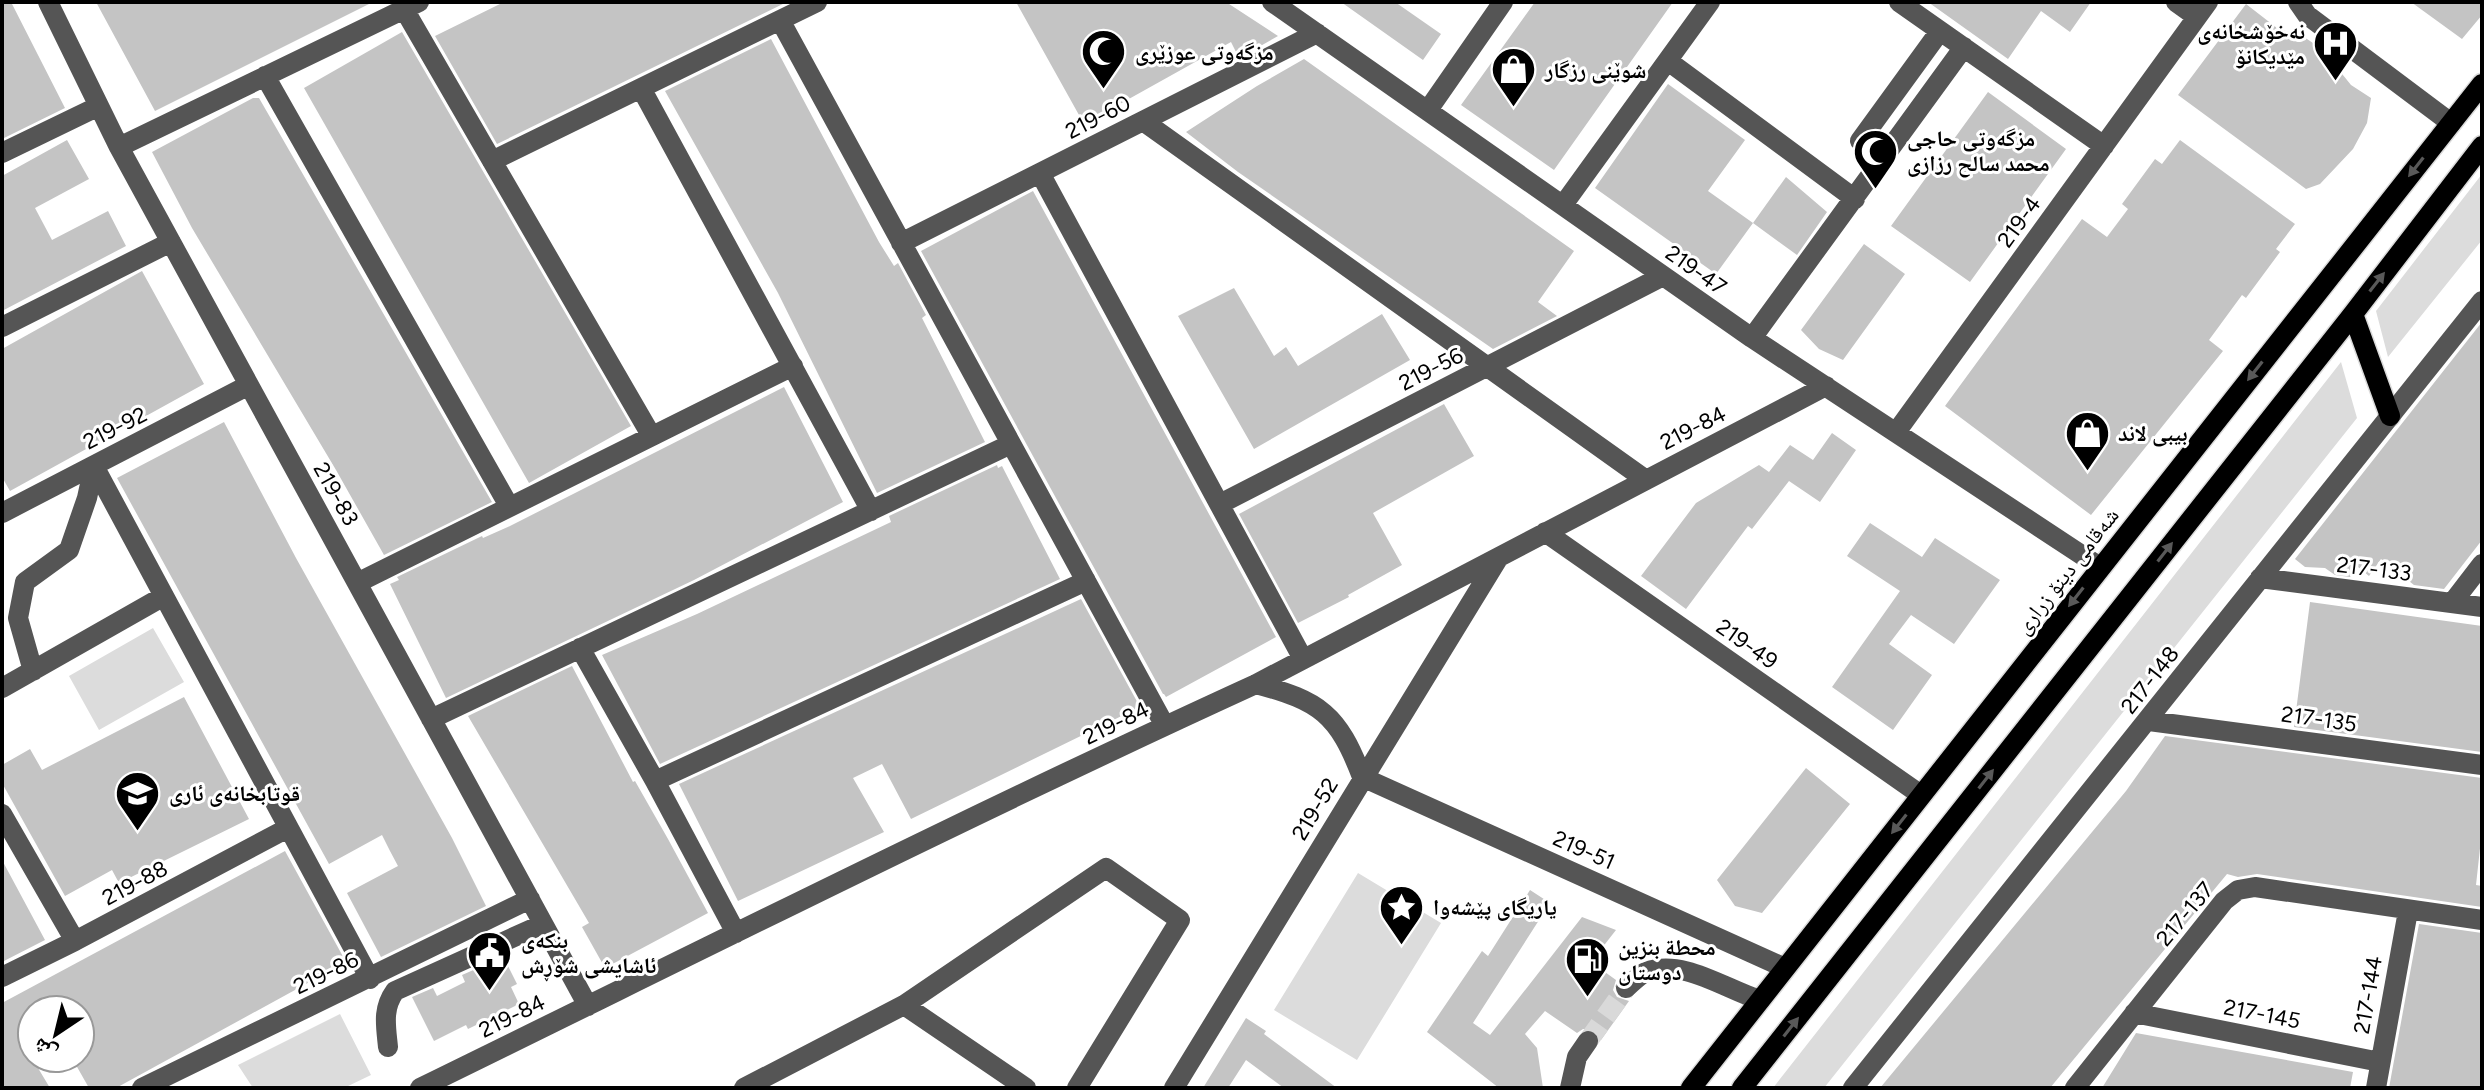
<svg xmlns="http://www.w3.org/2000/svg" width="2484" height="1090" viewBox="0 0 2484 1090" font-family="Figtree,'Noto Naskh Arabic',sans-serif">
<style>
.green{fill:#dcdcdc}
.building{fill:#c4c4c4}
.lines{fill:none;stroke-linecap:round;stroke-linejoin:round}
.minor-tunnel{stroke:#d9d9d9;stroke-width:20;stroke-dasharray:20 10;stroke-linecap:butt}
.major-casing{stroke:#dbdbdb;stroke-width:23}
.minor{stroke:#555;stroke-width:20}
.major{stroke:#000;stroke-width:20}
.oneway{fill:#595959}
.labels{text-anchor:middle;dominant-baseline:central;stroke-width:6;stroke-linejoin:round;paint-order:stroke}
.poi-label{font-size:22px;font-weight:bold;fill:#000;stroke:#fff;text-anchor:start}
.street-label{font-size:22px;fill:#000;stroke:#fff}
</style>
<rect width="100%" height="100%" fill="#fff"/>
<path class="green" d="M2482,174v66l-94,117 -12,-46z
M2341,362l16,56 -533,670h-51z
M153,628l31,54 -85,48 -30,-54z
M1358,873l83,50 -84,137 -83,-50z
M340,1014l31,61 -27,13h-91l-15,-23z"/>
<path class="building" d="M2,2h9l54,106 -63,31z
M96,2h277l-218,109z
M504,2h283l-290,142 -62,-108z
M1016,2h210l52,34 -39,22 -8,-16 -147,82z
M1341,2h54l46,32 -18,26z
M1535,2h138l-119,168 -93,-65z
M1928,2h163l-21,30 -29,-21 -33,48z
M2411,2h71v13l-20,24z
M2246,4l31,24 27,9 18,12 29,36 20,13 -4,25 -14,26 -33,35 -14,5 -128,-94z
M402,32l229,394 -102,57 -225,-395z
M771,39l108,203 15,24 4,-3 28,52 -4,3 63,124 -108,51 -99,-200 -113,-202z
M1304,59l270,192 -36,51 19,14 -64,33 -255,-177 -52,-40 71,-46z
M1668,84l77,56 -37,51 45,32 -37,51 -121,-86z
M1988,92l78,57 -96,133 -79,-56z
M253,98h6l233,404 -108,53 -48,-85 -144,-242 -40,-76z
M67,140l22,39 -54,29 17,32 56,-29 18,35 -124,65v-135z
M2180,140l115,84 -19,25 4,3 -34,46 -4,-3 -33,45 14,11 -132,164 -146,-109 137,-187 25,18 21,-28 -6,-5 33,-45 7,5z
M1786,177l41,35 -30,43 -44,-32z
M1033,191l243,446 -110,60 -2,-3h-1l-242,-443z
M1864,244l41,30 -62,86 -24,-11 -18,-19z
M142,271l62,113 -194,107 -8,-14v-128z
M1234,288l40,68 12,-9 12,19 84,-52 28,46 -156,89 -76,-133z
M2482,322v218l-38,49 -30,-4 -33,-26 -12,17 -11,-9 -8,10 -15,-2 -10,-7 -20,-1 -10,-8z
M784,387l59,115 -149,78 -248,118 -56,-114 9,-4 -2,-3 85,-41 1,2 27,-12z
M1444,404l30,52 -101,57 29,52 -54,30 1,2 -51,26 -59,-109z
M224,422l72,136 156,280 34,68 -105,51 -34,-64 51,-27 -8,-15 -8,-16 -53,29 -212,-386z
M1832,433l24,17 -36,52 -31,-21 -37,48 -4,-3 -62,83 -45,-33 55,-73 63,-38 10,7 21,-27 23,15z
M997,465l1,3 4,-2 58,113 -400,185 -58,-109 95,-41 194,-92 -2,-6z
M1870,523l52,34 13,-19 65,42 -46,64 -43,-29 -22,29 43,31 -39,55 -61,-43 68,-96 -53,-35z
M1081,599l59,108 -229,112 -29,-55 -29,14 31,54 -146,69 -59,-117z
M2310,602l172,24v126l-188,-25z
M572,666l61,116 2,-1 33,58 40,74 -103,55 -23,-41 7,-4 -121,-207z
M184,697l65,122 -130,64 -7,-13 -47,26 -63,-113v-18l28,-16 12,21z
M2165,736l317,42v52l-6,55 6,1v21l-225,-33 -19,3 -11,-3 -177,214h-170l246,-297z
M1806,768l44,36 -88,109 -27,-7 -18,-26z
M285,851l61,111 -230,126h-27l-17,-30h8v-48h-48v48l18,30h-48v-85z
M2,860l43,80 -43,22z
M1530,890l20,13 -77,120 17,12 92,-118 34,13 -25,32 25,18 -3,10 4,7 12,4 -28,39 -6,-10 -12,-1 -6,4 -32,-22 -20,23 12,14 6,40h-44l-72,-56 55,-81 6,5z
M2419,924l63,9v155h-93z
M505,960l12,24 -6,3 8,17 -51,25 -2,-4 -32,16 -22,-44 21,-9 4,8 28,-14 -3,-7 16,-7 3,5z
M1246,1018l20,13 -2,3 73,54h-53l-38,-28 -18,28h-25z
M2136,1033l217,39 -3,16h-248z"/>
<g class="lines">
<path class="minor-tunnel" d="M1588,1041l38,-53"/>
<defs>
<path id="major" d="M2353,314l37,102
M1691,1088l791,-1004
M1742,1088l611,-774 129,-168"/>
</defs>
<use href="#major" class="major-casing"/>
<path class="minor" d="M48,2l71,145 469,859
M1272,2l480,336 348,229
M1899,2l205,144
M2176,2l21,15
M2298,2l9,13 144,108
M404,9l247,426
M780,20l385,706
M1668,61l187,138
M265,76l244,430
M641,88l230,423
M1428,110l75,-108
M1143,121l503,359
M1860,141l80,-110
M119,147l300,-145
M2,153l97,-47
M492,161l325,-159
M1040,173l263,486
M1563,205l147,-203
M901,243l416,-210
M2,327l169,-85
M1752,338l212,-291
M1897,431l311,-429
M94,466l276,513
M1220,504l443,-228
M2,513l247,-128
M1545,532l376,263
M2260,578l222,29
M357,583l436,-217
M2452,603l30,-39
M580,648l75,133 81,152
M33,671l-15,-53 7,-36 44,-32 18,-52 7,-32
M1256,684c64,17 82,30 106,93l423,191
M2,688l162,-92
M431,719l580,-275
M2149,721l333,44
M655,781l431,-200
M2,814l73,127
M2,977l73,-36 213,-113
M1626,988c6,-5 13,-13 20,-16 36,-14 79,17 114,28
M904,1005l122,83
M2134,1013l246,49
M388,1047c-2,-21 -6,-38 7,-56l148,-67
M142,1088l388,-189
M420,1088c278,-136 554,-275 836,-404l570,-298
M744,1088l160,-83 202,-137 74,52 -103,168
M1174,1088l325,-531
M1570,1088l7,-31 11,-16
M1853,1088c211,-262 420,-525 629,-787
M2075,1088l149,-187 14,-11 17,-3 227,33
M2376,1088l32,-177"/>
<use href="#major" class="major"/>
</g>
<defs><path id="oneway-solid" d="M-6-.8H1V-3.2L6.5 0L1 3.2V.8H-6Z" transform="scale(2)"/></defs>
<g class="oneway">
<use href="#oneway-solid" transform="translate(2416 167) rotate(128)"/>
<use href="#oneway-solid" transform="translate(2377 282) rotate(-52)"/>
<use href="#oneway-solid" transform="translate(2255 371) rotate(128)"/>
<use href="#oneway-solid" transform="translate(2165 552) rotate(-52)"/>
<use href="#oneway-solid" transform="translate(2076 597) rotate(128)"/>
<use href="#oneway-solid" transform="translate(1986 779) rotate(-52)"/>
<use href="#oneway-solid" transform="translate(1899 824) rotate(128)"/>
<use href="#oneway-solid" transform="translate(1791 1027) rotate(-52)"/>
</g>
<defs>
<symbol id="hospital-pin" viewBox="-11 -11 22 30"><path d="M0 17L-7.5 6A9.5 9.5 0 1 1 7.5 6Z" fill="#000" stroke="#fff"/><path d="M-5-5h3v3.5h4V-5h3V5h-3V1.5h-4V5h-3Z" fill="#fff"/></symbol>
<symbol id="mosque-pin" viewBox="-11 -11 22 30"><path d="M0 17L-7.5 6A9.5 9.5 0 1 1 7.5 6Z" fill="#000" stroke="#fff"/><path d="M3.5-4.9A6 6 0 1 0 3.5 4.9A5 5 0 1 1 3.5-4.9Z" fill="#fff"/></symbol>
<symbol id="shop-pin" viewBox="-11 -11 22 30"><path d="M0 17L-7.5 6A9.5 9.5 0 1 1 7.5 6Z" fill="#000" stroke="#fff"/><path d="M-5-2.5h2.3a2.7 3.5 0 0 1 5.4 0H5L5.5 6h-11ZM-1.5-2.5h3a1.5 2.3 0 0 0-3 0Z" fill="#fff"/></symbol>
<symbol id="school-pin" viewBox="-11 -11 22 30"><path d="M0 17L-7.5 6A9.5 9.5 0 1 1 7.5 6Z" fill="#000" stroke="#fff"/><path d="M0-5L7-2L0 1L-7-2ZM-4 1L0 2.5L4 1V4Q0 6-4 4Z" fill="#fff"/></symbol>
<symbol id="sight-pin" viewBox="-11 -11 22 30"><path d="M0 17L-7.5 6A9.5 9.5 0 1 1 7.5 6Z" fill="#000" stroke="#fff"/><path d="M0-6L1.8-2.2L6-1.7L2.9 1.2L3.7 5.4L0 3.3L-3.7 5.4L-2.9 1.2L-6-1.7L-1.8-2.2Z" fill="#fff"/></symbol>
<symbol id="civic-pin" viewBox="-11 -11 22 30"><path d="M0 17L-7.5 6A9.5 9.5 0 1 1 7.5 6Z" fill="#000" stroke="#fff"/><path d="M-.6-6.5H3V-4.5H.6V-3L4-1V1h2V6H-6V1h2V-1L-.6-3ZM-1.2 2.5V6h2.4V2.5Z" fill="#fff"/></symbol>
<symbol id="fuel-pin" viewBox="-11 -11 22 30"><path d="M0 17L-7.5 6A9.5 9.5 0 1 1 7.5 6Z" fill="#000" stroke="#fff"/><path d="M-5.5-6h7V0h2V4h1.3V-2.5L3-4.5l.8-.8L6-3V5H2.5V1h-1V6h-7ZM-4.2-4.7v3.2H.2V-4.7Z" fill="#fff"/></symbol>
</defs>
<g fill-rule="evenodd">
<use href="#hospital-pin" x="2310" y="18" width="51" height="69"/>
<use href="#mosque-pin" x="1078" y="26" width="51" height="69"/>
<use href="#shop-pin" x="1488" y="44" width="51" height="69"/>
<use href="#mosque-pin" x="1850" y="126" width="51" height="69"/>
<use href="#shop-pin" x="2062" y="408" width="51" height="69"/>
<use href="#school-pin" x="112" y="768" width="51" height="69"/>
<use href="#sight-pin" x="1376" y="882" width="51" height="69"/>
<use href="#civic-pin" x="464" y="928" width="51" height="69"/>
<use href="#fuel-pin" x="1562" y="934" width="51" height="69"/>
</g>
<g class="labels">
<g class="poi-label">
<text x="2305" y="31" text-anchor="end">نەخۆشخانەی<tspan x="2305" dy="25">مێدیکانۆ</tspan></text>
<text x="1135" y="52">مزگه‌وتی عوزێری</text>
<text x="1545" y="70">شوێنی رزگار</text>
<text x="1907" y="138">مزگەوتی حاجی<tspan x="1907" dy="25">محمد سالح رزازی</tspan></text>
<text x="2118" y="433">بيبى لاند</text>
<text x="169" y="793">قوتابخانەی ئاری</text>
<text x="1433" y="907">یاریگای پێشەوا</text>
<text x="521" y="940">بنکەی<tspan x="521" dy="25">ئاشایشی شۆڕش</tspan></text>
<text x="1618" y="947">محطة بنزين<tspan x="1618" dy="25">دوستان</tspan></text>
</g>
<g class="street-label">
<text transform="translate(1098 117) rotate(-27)">219-60</text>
<text transform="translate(2019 222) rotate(-54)">219-4</text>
<text transform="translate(1696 270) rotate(35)">219-47</text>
<text transform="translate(1431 369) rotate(-27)">219-56</text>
<text transform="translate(115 428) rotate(-27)">219-92</text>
<text transform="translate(1693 428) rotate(-27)">219-84</text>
<text transform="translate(336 494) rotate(61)">219-83</text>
<text transform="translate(2374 569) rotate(7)">217-133</text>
<text transform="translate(2067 571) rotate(-52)">شەقامی دینۆ زراری</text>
<text transform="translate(1747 644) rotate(35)">219-49</text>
<text transform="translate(2150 680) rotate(-52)">217-148</text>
<text transform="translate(2319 719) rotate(8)">217-135</text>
<text transform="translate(1116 723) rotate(-26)">219-84</text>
<text transform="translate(1315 809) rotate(-59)">219-52</text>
<text transform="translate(1584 850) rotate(24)">219-51</text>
<text transform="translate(135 883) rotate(-28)">219-88</text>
<text transform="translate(2185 914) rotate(-50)">217-137</text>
<text transform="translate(326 973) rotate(-26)">219-86</text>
<text transform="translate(2368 995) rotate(-80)">217-144</text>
<text transform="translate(2262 1014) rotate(11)">217-145</text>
<text transform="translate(512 1016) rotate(-26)">219-84</text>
</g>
</g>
<rect width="2484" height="1090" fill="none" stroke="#000000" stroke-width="8"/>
<g transform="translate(56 1034) rotate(215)"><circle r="38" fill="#ffffff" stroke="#999999" stroke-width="2"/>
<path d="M0-6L14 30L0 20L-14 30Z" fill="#000000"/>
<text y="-12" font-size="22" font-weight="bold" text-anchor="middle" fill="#000000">ش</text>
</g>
</svg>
